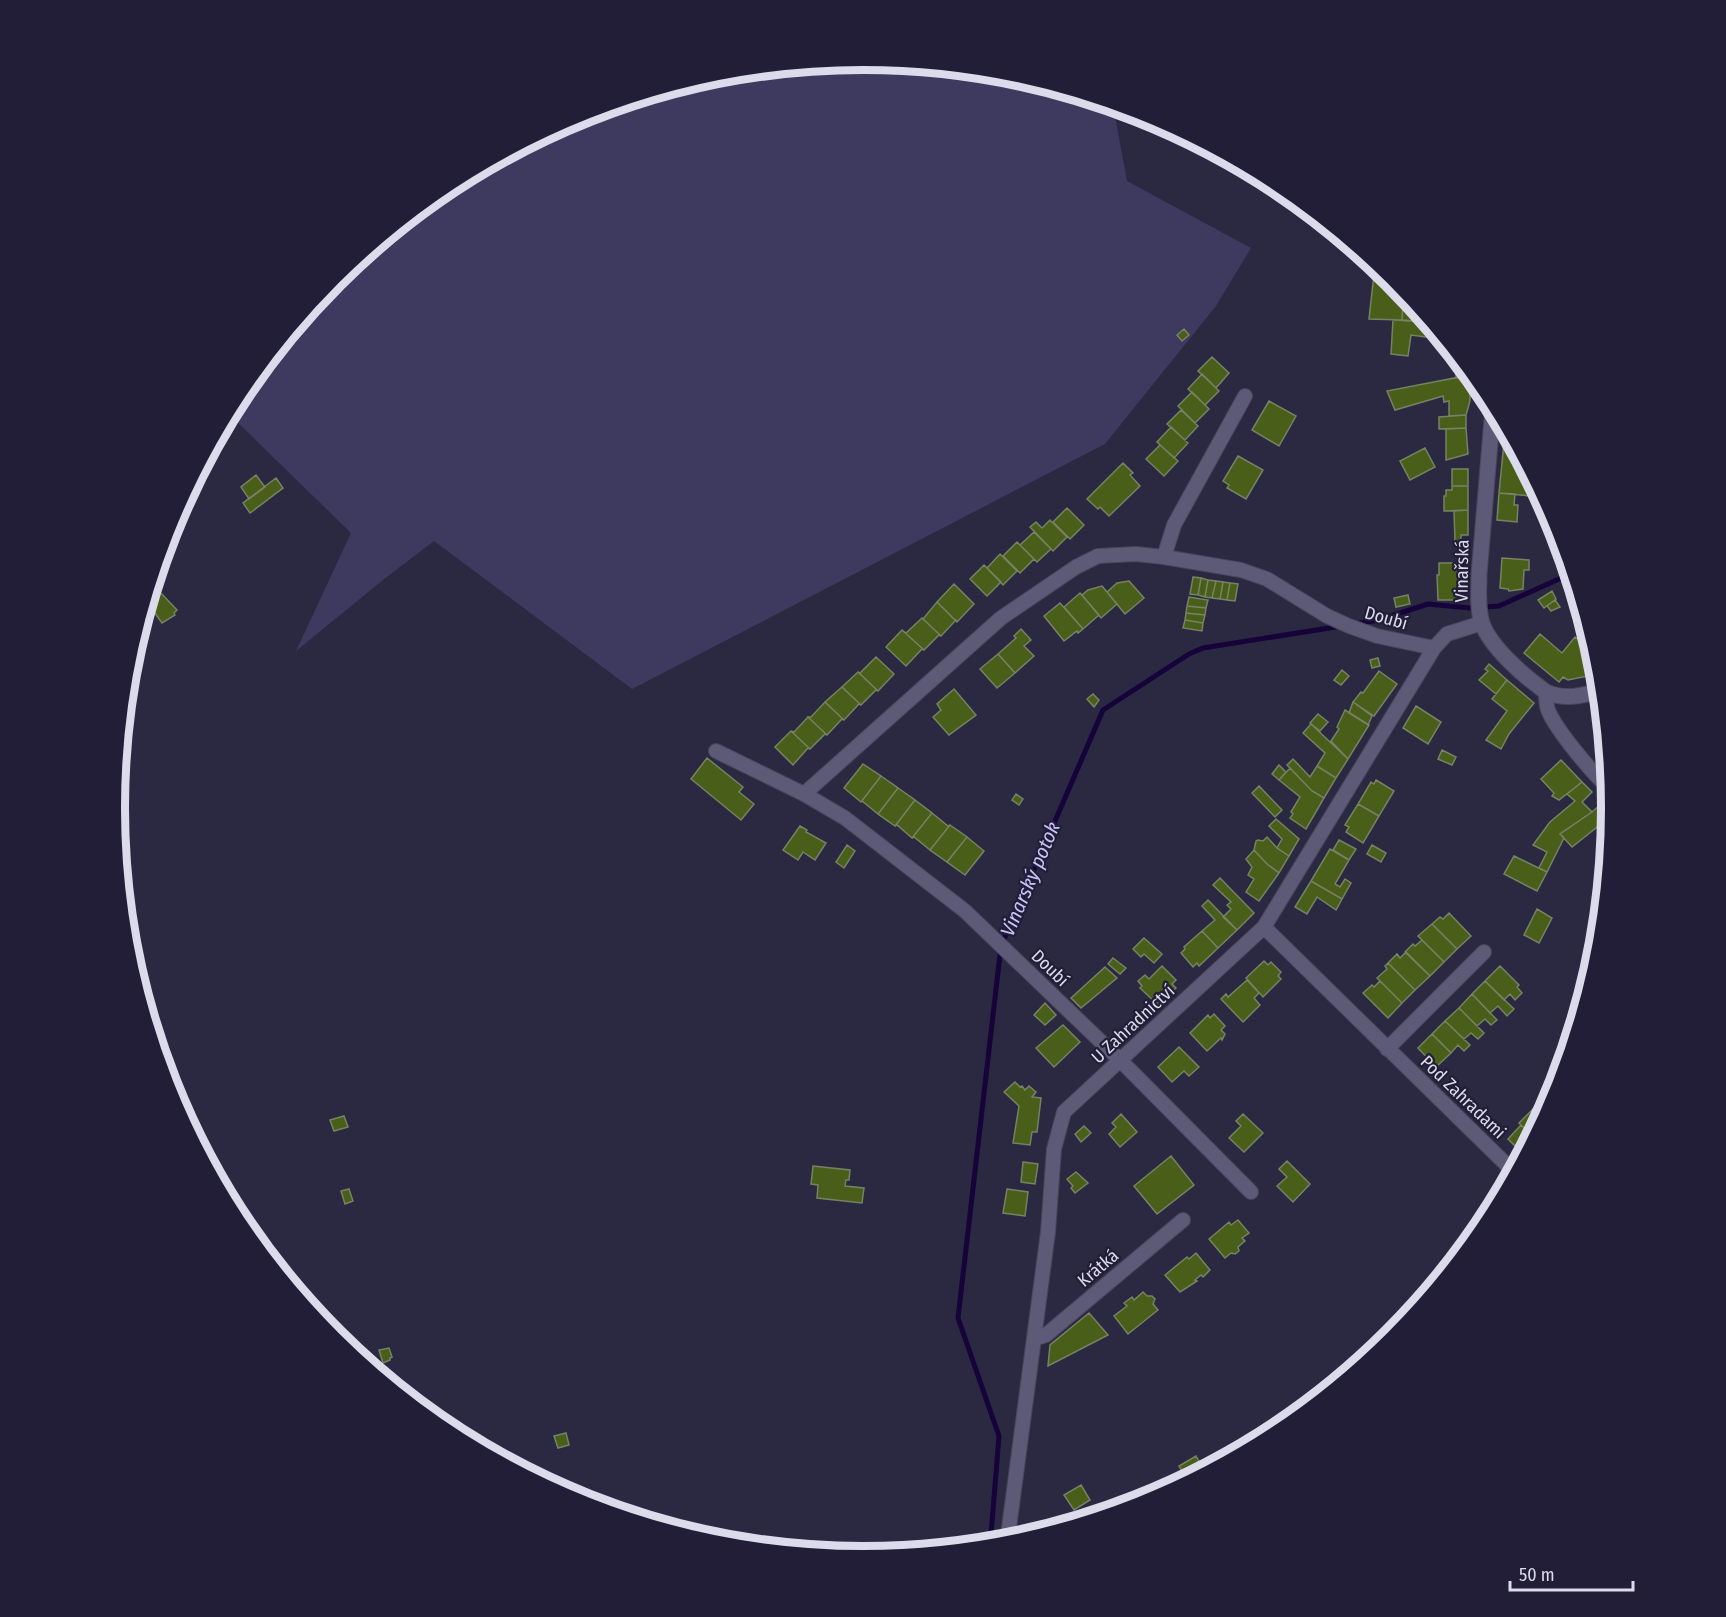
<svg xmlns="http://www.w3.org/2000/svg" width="1726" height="1617" viewBox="0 0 1726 1617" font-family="'Fira Sans Condensed',sans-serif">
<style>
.green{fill:#3e395e}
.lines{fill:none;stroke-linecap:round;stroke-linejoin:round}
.stream{stroke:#15033a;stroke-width:5}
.building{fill:#495e19;stroke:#768264;stroke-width:1.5}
.minor-casing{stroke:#48455b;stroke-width:16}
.tertiary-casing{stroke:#48455b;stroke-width:17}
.minor{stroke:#5c5a77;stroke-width:14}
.tertiary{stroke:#5c5a77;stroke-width:15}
.labels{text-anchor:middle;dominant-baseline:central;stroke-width:4.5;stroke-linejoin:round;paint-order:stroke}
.street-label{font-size:18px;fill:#dcdbec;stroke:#221e37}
.water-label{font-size:20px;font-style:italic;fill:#c7c2f9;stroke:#221e37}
.rim{fill:none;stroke:#dcdbec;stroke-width:8}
</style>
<rect width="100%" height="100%" fill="#2b2842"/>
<path class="green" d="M863,60l146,14 104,32 14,75 124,67 -35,58 -111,138 -473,245 -198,-148 -51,39 -87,71 55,-118 -122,-119 12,-22 93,-113 113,-93 130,-69 140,-43z"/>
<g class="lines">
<path class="stream" d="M1354,624l25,-4 49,-16 42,4 29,-2 71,-32
M988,1545l3,-10 8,-99 -41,-118 43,-372 102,-236 86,-56 14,-6 139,-22"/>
</g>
<path class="building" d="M1375,265l25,23 -1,14h4l-1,18 -33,-1z
M1403,302l8,1 16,19 -25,-2z
M1393,320l34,2 14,17 -30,-4 -3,21 -17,-2z
M1184,329l5,6 -7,6 -5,-6z
M1456,356l14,17v2l-14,3z
M1212,357l17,16 -13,15 -18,-17z
M1202,374l17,17 -14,14 -17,-16z
M1470,375v26l-4,14 -17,1v-15l-5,1 -1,-6 -48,14 -8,-19z
M1478.5 395a4.5 4.5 0 1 1 9 0a4.5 4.5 0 1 1-9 0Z
M1192,392l17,17 -14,14 -17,-17z
M1269,401l27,15 -17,30 -27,-16z
M1181,410l17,16 -13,14 -18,-16z
M1466,415v13l-27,1v-12z
M1171,427l17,16 -14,15 -17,-16z
M1466,428l2,26 -22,6v-31z
M1504,442h8l29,55 -42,-4z
M1160,445l18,16 -14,15 -18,-17z
M1425,448l10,19 -25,13 -10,-19z
M1238,456l25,14 -17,29 -19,-11 2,-3 -6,-4z
M1123,463l10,10 -3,2 10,11 -31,30 -9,-9 -2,2 -11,-10z
M1452,469h16v17h-16z
M256,475l9,12 -16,12 -8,-12z
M276,478l7,10 -33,25 -7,-10z
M1452,486h16v24l-24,1v-15h2v-6h6z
M1499,493l16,1 -1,11h4l-1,17 -20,-2z
M1067,508l17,17 -14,14 -17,-17z
M1468,510v25h-7v7h-6l-1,-31z
M1050,520l17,17 -14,14 -23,-24 6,-5 6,6z
M1034,532l17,17 -14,13 -17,-17z
M1017,542l17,17 -14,14 -17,-17z
M1000,554l17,17 -14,14 -16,-17z
M1502,558l27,2v10h-5l-1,19 -14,2 -1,-2 -8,-1z
M1439,563h20v9h5v17h-6v11h-20l-1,-25h2z
M984,565l17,17 -14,14 -17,-17z
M1193,577l8,1 -3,17 -8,-1z
M1201,578l7,2 -3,17 -7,-2z
M1208,580l8,1 -4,17 -7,-1z
M1129,581l15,17 -19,16 -18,-22 10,-9z
M1216,581l7,1 -3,17 -8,-1z
M1223,582l7,1 -3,17 -7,-1z
M1230,583l8,1 -3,17 -8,-1z
M954,584l20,20 -17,18 -20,-20z
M1102,586l15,18 -16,14 -19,-23 6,-5z
M158,590l19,20 -3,3 1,2 -13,8 -15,-21 1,-4z
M1552,591l4,8 -12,9 -6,-8z
M1080,593l19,22 -16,14 -19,-22z
M1408,595l2,9 -14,3 -2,-9z
M1189,597l19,3 -2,8 -19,-2z
M1555,600l5,7 -9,4 -4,-5z
M937,602l20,20 -1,-2 -15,16 -19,-18 1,1z
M1060,603l23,26 -5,4 -1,-2 -13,10 -20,-25z
M1187,606l19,2 -1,7 -19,-2z
M1186,613l19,2 -2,8 -18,-3z
M922,618l19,18 -2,-1 -15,15 -22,-20 4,3z
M1185,620l18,3 -1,8 -19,-3z
M1021,629l10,11 -7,6 10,10 -19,17 -17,-19 18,-16 -2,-2z
M902,630l22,20 -2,-1 -16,17 -20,-19z
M1540,634l22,19 13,-16 19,16 -4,7 3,15 -25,5 -5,-3 -4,5 -35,-29z
M998,654l17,19 -18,15 -17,-19z
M876,657l18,17 -16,17 -20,-19 2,1z
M1378,658l2,8 -8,2 -2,-8z
M1489,664l18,16 -11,14 -17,-14 9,-9 -3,-2z
M1342,670l7,6 -8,9 -7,-5z
M1379,671l18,13 -23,32 -21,-14 8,-10 2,1z
M858,672l20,19 -2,-1 -15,15 -19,-18z
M1507,680l27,23 -25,31 -8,15 -15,-9 21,-29 -15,-12z
M842,687l19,18 -2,-1 -15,16 -19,-18z
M954,689l22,26 -27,20 -16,-18 8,-7 -4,-6z
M1093,694l6,6 -5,7 -7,-8z
M825,702l19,18 -2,-1 -15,16 -19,-18h3z
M1353,702l19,14 -4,9 -19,-12z
M1416,706l25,16 -13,22 -25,-16z
M1345,710l24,15 -21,34 -17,-18 8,-12 -2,-2z
M1318,714l10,8 -8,9 -10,-8z
M808,717l19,18 -2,-1 -15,15 -19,-18 3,1z
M1311,724l37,35 -12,19 -19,-12 8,-13 -22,-20z
M791,731l19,18 -2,-1 -15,17 -18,-18z
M1442,750l14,7 -4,8 -14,-6z
M1606,754l2,23 -11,-16z
M707,758l36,29 -4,5 15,12 -13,16 -50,-41z
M1293,759l17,18 7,-11 19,12 -12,20 -12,-7 -25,-26z
M1561,760l21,22 -23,18 -7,-4 2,-3 -13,-14z
M863,764l18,12 -20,26 -17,-14z
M1279,765l7,7 -7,8 -7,-6z
M1290,768l22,23 12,7 -18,31 -16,-11 3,-4 -2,-2 9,-15 -21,-17z
M881,776l17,12 -20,26 -16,-13 -1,1z
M1376,780l18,11 -15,25 -21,-12 13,-22 3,2z
M1582,782l10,10 -10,10 10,10 -32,22 4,4 -17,34 -8,-4 8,-16 -14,-7 17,-23 25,-21 -8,-7z
M1259,786l23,24 -7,7 -23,-24z
M898,788l17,12 -20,26 -17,-12z
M1016,794l7,5 -4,6 -7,-5z
M1610,796v30l-5,3 -4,-5 -29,23 -12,-13 32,-22z
M915,800l17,13 -20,25 -15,-13 -2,1z
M1358,804l21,12 -16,27 -17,-11 3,-5 -4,-2z
M932,813l16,13 2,-1 -20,25 -16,-13 -2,1z
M1276,819l23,20 -10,17 -12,-8 5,-9 -13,-13z
M950,825l17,12 -20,25 -17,-12z
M800,826l7,4 -1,2 20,11 -11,17 -12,-8 -5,8 -15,-10z
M967,837l17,14 -19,24 -18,-13z
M1267,837l10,11 12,8 -10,17 -12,-9 -13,-14 2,-9 2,-1 5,1z
M1339,840l17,9 -7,11 -16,-10z
M847,845l8,6 -11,17 -8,-6z
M1372,845l14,8 -5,9 -14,-8z
M1330,849l19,11 -14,24 5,3 5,-8 6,4 -9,16 -31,-18z
M1607,849l-2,21 -7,-10z
M1254,850l13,14 12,9 -20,28 -13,-9 8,-13 -6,-4 4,-8 -6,-8z
M1514,856l33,16 -10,19 -33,-17z
M1220,878l34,35 -17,17 -14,-13 8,-8 -4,-4 4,-3 -18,-17z
M1311,881l31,18 -6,11 -19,-13 -10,17 -12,-7z
M1208,900l29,30 -19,18 -16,-17 13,-11 -13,-14z
M1537,909l15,9 -13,25 -15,-8z
M1449,913l22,23 -14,13 -25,-25 8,-7 3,2z
M1432,924l25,25 -13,13 -26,-26z
M1202,931l16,17 -19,18 -2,-3 -4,4 -12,-14 4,-4 -1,-2z
M1144,938l18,16 -8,9 -10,-9 -3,3 -8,-8z
M1422,940l22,22 -14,14 -25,-24 8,-8 2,2z
M1406,952l24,24 -15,14 -27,-27 9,-9 3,4z
M1113,958l13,10 -6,6 -12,-10z
M1264,961l4,4 3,-3 10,10 -3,4 3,3 -18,18 -17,-19z
M1388,963l27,27 -13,13 -25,-25 10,-9 -2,-3z
M1162,966l14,14 -4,4 4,4 -18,17 -18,-17 2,-2 -4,-5 7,-6 4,4z
M1500,966l19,19 -2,2 5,6 -7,7 -5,-6 -6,6 -19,-19z
M1105,967l12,11 -36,30 -10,-10z
M1247,980l12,13 -5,5 6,7 -17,17 -22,-23 5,-5 2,3z
M1380,981l22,22 -14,15 -25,-25 9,-8 2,2z
M1485,981l29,28 -7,7 -9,-10 -8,7 -18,-19z
M1472,994l25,26 -6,5 -6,-6 -8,7 -18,-18z
M1045,1003l11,12 -11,10 -11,-10z
M1459,1008l25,25 -6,6 -7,-6 -7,6 -19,-18z
M1214,1014l11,12 -4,4 4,4 -3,6 -1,-2 -14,13 -17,-18 18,-18 2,3z
M1445,1021l25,24 -6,6 -6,-6 -7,8 -19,-19z
M1063,1025l17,17 -26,25 -18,-19z
M1432,1034l19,19 -15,14 -18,-19z
M1179,1047l20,20 -10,9 -5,-5 -12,11 -14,-15z
M1556,1081l2,2 -7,19 -8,-7z
M1015,1082l5,5 2,-1 3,4 4,-4 7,6 -4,5 9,1 -4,34h-5l-2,13 -17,-2 6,-37 -15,-14z
M1545,1097l6,5 -9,17 -10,-9z
M1532,1110l10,9 -10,17 -13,-13z
M1121,1114l16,18 -17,15 -11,-13 7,-7 -4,-4z
M1243,1114l20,19 -19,19 -15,-14 12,-12 -5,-5z
M344,1116l4,11 -14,4 -4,-11z
M1521,1125l11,11 -9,18 -15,-15z
M1084,1126l7,7 -10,9 -6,-8z
M1171,1156l23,29 -37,29 -23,-28z
M1287,1161l23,23 -17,18 -16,-16 10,-9 -8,-8z
M1023,1162l15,2 -3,20 -14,-2z
M813,1166l37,4 -1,10h-3l-1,6 19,2 -2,15 -45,-5 1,-13 -7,-1z
M1076,1172l12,11 -13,10 -4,-5 2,-2 -6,-7z
M349,1189l4,12 -8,3 -4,-13z
M1007,1189l21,3 -3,24 -22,-3z
M1238,1220l11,13 -7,5 3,3 -7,6 1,4 -4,3 -4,-1 -6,5 -16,-19 20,-17 2,3z
M1196,1253l14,17 -7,7 -2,-2 -6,5 2,1 -17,11 -15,-17 22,-18 2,2z
M1143,1292l4,4h5l3,3 -2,5 5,6 -30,24 -14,-18 13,-10 -3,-3 8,-6 2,3z
M1089,1313l19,22 -60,31 2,-21z
M389,1348l3,9 -2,1v2l-7,3 -4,-13z
M433,1405l5,18 -17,-15z
M566,1433l3,12 -11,3 -4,-12z
M1196,1456l4,7 10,-5 4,7 -27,15 -8,-14z
M1081,1485l9,15 -16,10 -10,-15z
M1143,1492l6,8 -26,8 -2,-3z"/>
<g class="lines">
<defs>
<path id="minor" d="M1164,557l10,-32 71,-129
M1546,692c0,6 0,12 2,18 8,20 45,64 61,78
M716,751l88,43 41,24 120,93 155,149 131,132
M804,794l197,-176 75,-51 22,-11 38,-2 28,3 77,13 26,9 60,37 22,10 28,10 57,12
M1264,927l250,245
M1387,1049l97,-97
M1034,1339l12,-4 137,-115
M1007,1543l41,-311 6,-83 10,-37 200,-185 170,-279 13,-14 35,-11"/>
<path id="tertiary" d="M1493,407l-14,168c0,16 -2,33 3,48 8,24 43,54 64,69 19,8 35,4 54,-1"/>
</defs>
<use href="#minor" class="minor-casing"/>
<use href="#tertiary" class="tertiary-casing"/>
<use href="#minor" class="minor"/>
<use href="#tertiary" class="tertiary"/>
</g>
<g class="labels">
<g class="street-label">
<text transform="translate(1462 571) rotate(-89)">Vinařská</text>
<text transform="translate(1386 618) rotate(16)">Doubí</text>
<text transform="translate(1050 968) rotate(44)">Doubí</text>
<text transform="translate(1133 1024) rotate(-43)">U Zahradnictví</text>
<text transform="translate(1463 1097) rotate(44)">Pod Zahradami</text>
<text transform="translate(1098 1268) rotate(-40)">Krátká</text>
</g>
<g class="water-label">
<text transform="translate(1030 879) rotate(-67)">Vinarský potok</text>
</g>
</g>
<path d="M0 0H1726V1617H0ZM125 808a738 738 0 1 1 1476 0a738 738 0 1 1-1476 0Z" fill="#221e37" fill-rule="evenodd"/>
<path class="rim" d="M125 808a738 738 0 1 1 1476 0a738 738 0 1 1-1476 0Z"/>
<path d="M1510 1581v9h123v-9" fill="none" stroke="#dcdbec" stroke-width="3"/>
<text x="1519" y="1581" font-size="18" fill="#dcdbec" stroke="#221e37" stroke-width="4.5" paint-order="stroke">50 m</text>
</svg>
